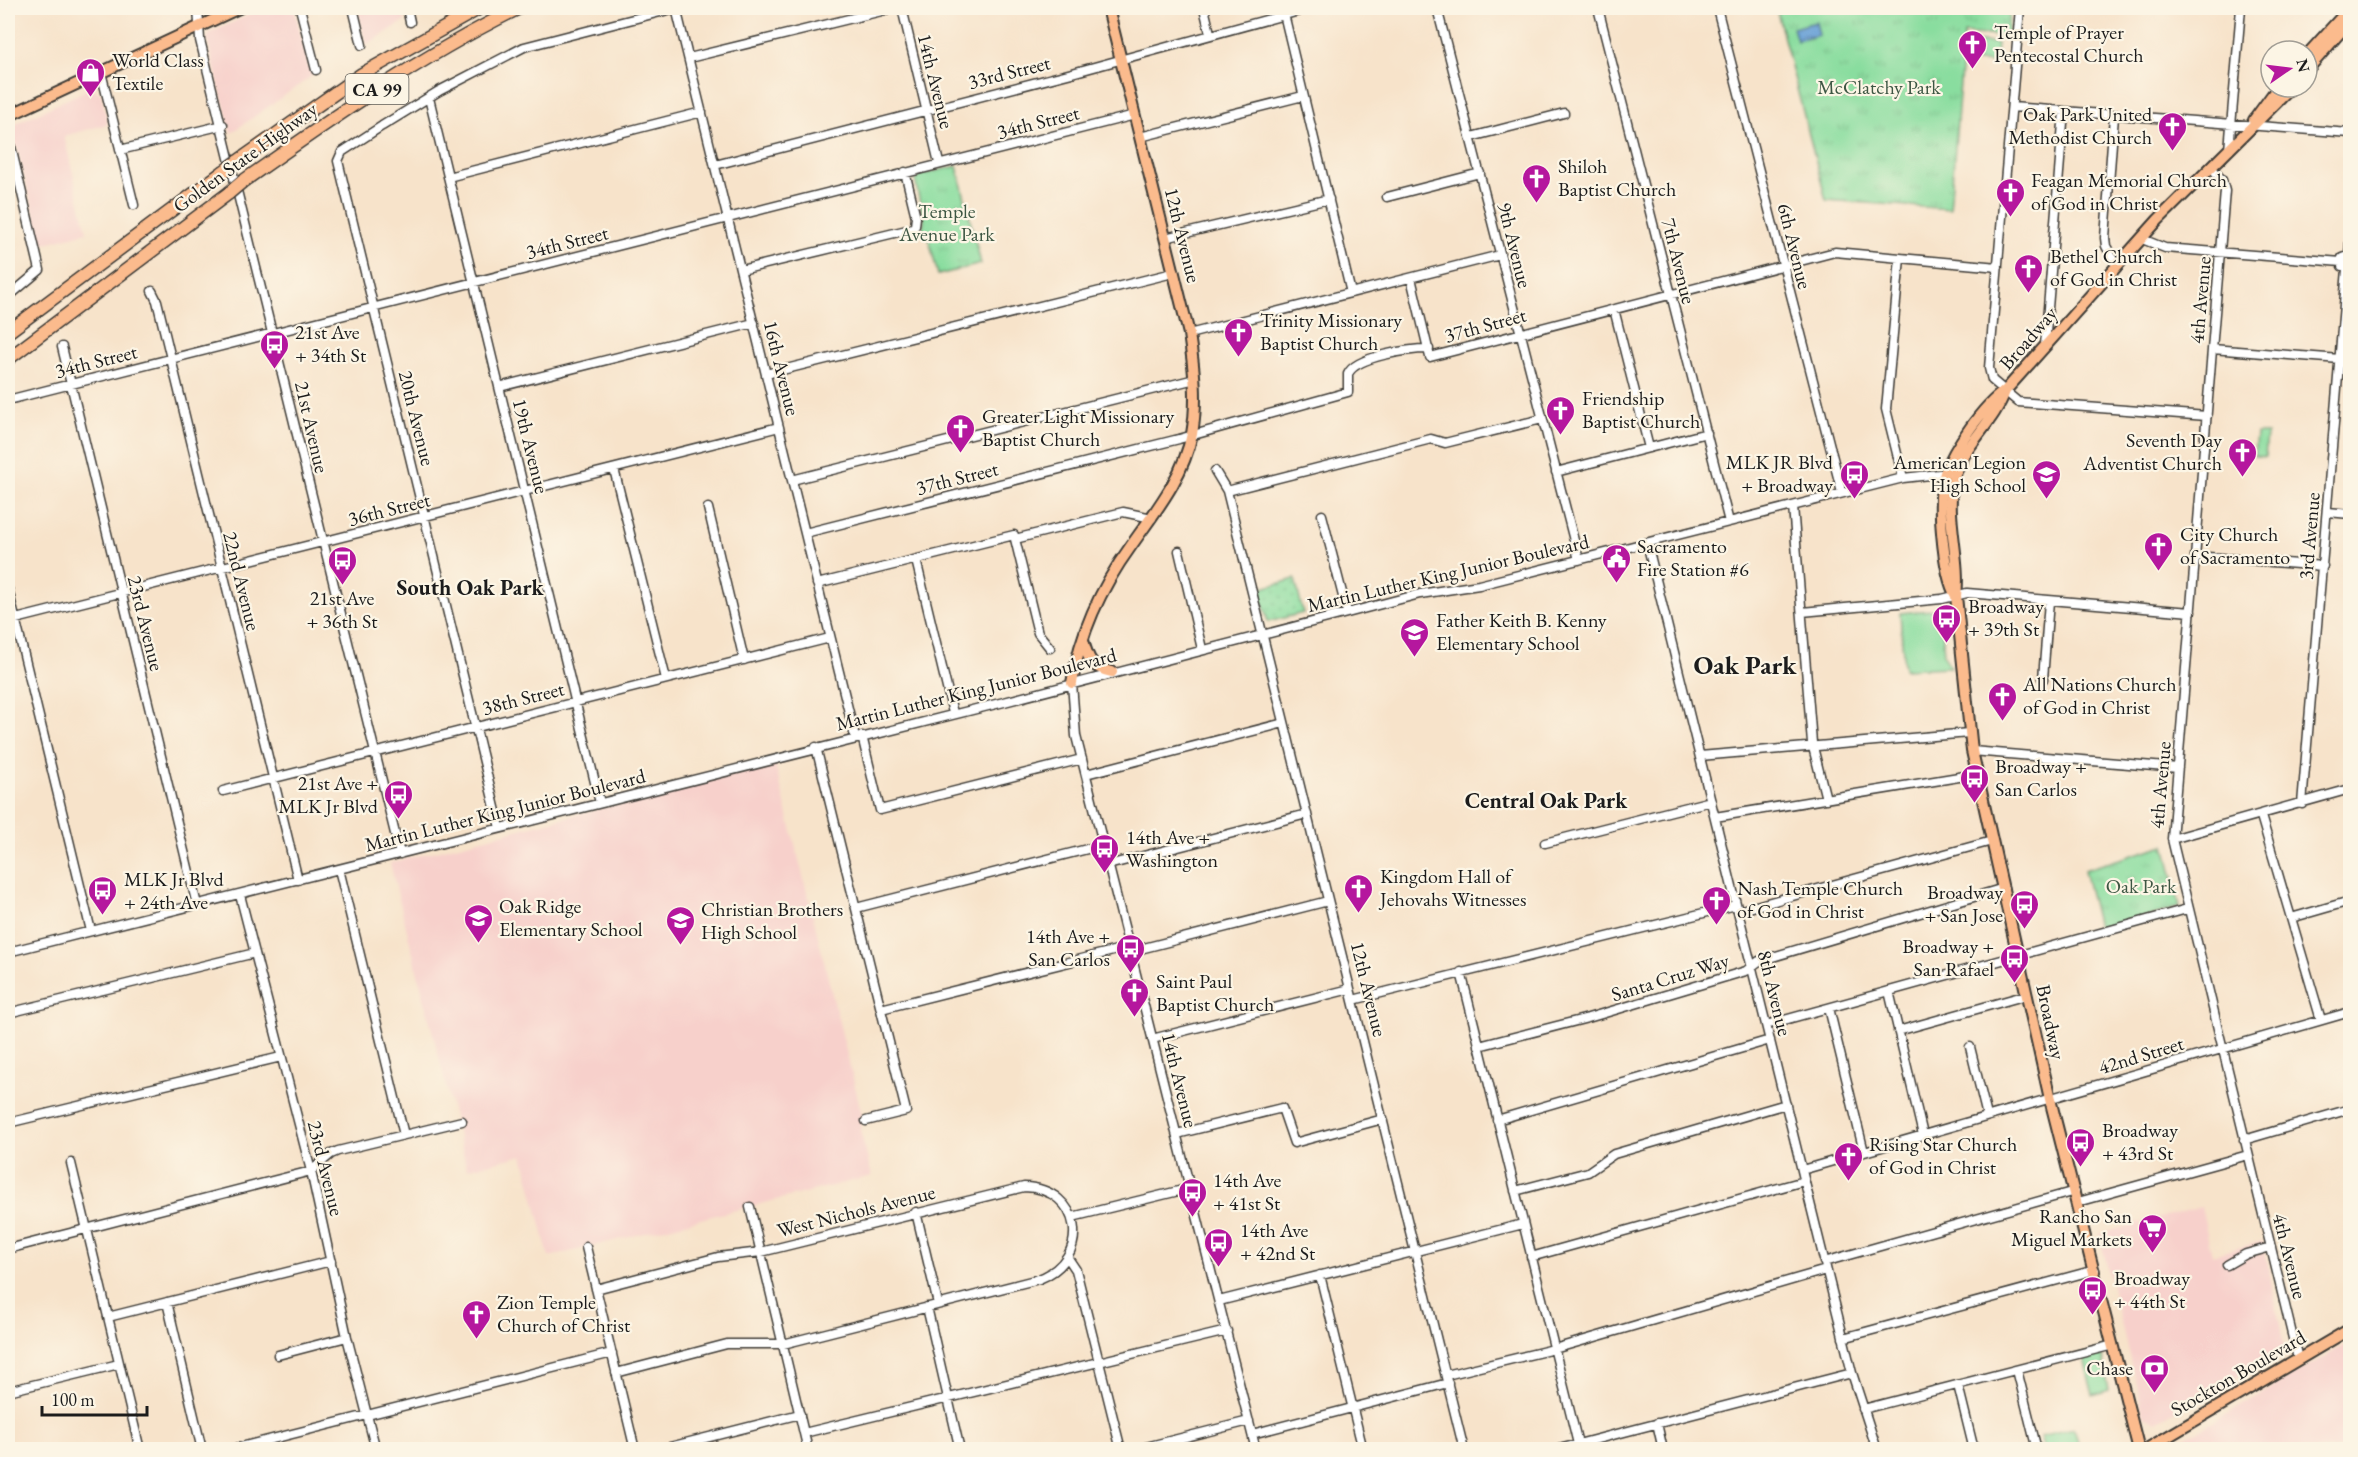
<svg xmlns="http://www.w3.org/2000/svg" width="2358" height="1457" viewBox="0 0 2358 1457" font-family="'EB Garamond',serif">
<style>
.built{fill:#f7d0cb}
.grass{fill:#89dd9f;stroke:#527c5e;stroke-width:1.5}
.park{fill:url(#park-tufts);stroke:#527c5e;stroke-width:1.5}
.garden{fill:url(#garden-dots);stroke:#527c5e;stroke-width:1.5}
.water{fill:url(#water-waves);stroke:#425e7a;stroke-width:1.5}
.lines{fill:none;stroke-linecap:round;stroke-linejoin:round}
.minor-casing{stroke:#3d3a36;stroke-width:11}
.major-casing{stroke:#3d3a36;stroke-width:14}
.highway-casing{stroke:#3d3a36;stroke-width:15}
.minor{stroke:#fff;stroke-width:8}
.major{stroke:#fbbb8d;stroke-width:10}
.highway{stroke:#fbbb8d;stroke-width:12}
.highway-bridge-casing{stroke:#3d3a36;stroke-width:15;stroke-linecap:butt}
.highway-bridge{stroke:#fbbb8d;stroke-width:12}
.labels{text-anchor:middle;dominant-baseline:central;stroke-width:4.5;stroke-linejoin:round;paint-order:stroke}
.shield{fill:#fcf5e5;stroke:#5f5d58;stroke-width:1.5}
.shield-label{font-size:18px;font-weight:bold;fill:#1c1c1c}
.poi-label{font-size:20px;fill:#1c1c1c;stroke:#fcf5e5;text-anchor:start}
.street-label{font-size:20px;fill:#1c1c1c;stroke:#fcf5e5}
.park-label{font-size:20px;fill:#3d5643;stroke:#fcf5e5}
.quarter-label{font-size:22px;font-weight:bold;fill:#1c1c1c;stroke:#fcf5e5}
.district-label{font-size:26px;font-weight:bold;fill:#1c1c1c;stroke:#fcf5e5}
</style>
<defs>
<pattern id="park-tufts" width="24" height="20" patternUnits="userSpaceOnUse" patternTransform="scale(1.5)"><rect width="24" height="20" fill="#89dd9f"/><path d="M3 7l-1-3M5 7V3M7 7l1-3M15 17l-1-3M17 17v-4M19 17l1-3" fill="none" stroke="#76bd88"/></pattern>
<pattern id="garden-dots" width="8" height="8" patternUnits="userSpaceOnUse" patternTransform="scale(1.5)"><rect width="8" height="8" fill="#89dd9f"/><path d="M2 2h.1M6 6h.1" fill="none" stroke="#76bd88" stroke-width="1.8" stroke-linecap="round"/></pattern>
<pattern id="water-waves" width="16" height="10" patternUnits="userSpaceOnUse" patternTransform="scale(1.5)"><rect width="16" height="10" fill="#69a1d7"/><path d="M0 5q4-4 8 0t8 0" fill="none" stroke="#5682ae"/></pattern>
</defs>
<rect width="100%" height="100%" fill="#fcf5e5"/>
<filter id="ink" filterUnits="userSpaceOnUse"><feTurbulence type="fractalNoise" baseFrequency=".0167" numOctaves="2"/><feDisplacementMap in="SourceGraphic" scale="12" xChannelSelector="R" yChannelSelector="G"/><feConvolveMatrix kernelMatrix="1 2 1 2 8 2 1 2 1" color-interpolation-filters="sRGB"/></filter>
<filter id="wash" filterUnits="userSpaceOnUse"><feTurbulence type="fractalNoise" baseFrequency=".008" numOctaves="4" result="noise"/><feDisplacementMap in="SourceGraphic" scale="24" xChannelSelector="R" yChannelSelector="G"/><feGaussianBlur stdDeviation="1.35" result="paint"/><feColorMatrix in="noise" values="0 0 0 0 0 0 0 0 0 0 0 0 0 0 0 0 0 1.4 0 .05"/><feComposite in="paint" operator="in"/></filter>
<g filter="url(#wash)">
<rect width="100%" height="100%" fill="#f7e3ca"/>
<path class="built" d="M264,8h30l18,68 -81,57 -24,-94 3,-6z
M357,8h45l3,13 -39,24z
M91,88l10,6 7,30 -44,12 23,96 -45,12 -30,-114 5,-7z
M775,763l87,352 -2,15 12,46 -323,81 -26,-102 -56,14 -77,-306z
M2201,1207l11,48 51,-14 22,109 -129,71 -12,-5 -45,-182z
M2350,1342v107h-186l44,-24z"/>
<path class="grass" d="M1967,41l30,2 -2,20 -30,-2z
M2256,434h11l-2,23 -11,-1z
M1941,609l3,46 6,12 -46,2 -4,-56z
M2100,1355l3,3 6,32 -16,5 -9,-36z
M2074,1428l6,21h-36l-4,-13z"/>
<path class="park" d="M1776,8h234l-3,29 -43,-4 -14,176 -124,-9z
M957,166l24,98 -43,11 -10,-39 -6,-6 2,-9 -9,-41 4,-5z
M2165,845l15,62 -81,24 -15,-61z"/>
<path class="garden" d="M1295,579l8,34 -35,9 -9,-33z"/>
<path class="water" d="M1816,22l3,13 -22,6 -4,-13z"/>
</g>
<g filter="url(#ink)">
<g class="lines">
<defs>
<path id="minor" d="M198,8l2,32 200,814
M300,8l16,62
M353,8l9,37
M407,8l3,14
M676,8l179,729
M902,8l37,155
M1204,8l6,25
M1437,8l142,552
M1598,8l131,514
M1717,8l125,485
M2020,8l-31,360 3,12 26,22 189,14
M1284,14l67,279
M689,58l205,-50
M101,72l33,133
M429,98l171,705
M2012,107l338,26
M2114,116l-9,122 1,8 11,20
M8,134l32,136 -32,27
M1140,137l163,-41
M1471,137l93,-24
M120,150l103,-25
M2229,150l12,-142
M715,165l357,-92 238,-65
M2212,168l10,12 3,11 -53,648 126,520
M448,177l254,-65
M1387,197l93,-24
M1165,238l164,-39
M2142,239l23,9 176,14
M2349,255l1,-15
M1900,258l-14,151 17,69
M2342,266v-8l8,-3
M741,270l170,-41 4,-3 1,-9 -11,-45
M1411,278l19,79 405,-105 163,15
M152,291l5,10 141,579
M1614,309l35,139
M1189,334l311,-79
M2045,345l19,-234
M62,347l135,558
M2212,349l128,10
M766,374l407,-101
M499,387l255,-64
M8,400l1127,-285
M614,469l52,210
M1215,471l12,20 237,959
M1556,472l151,-39
M792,480l403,-101
M1227,491l204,-52 14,4 97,-24
M1793,506l19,237 14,56
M708,508l36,152
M2328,512l22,2
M1322,515l25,97
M805,533l374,-94 169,-47v-18c8,-18 62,-25 81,-25
M1015,539l23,94 12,15
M1647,543l205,830 25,77
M1179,551l23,98
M2195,556l128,10
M916,560l37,153
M817,584l197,-49 1,4 108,-27 29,6
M8,589l83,342
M1802,612l140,-13 25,-6 224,19
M8,621l771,-194
M2043,679l6,-78
M1072,683l4,53 180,714
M862,736l18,74 202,-51
M816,747l90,364 -40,10
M1972,751l206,17
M1700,756l269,-23
M1086,774l198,-51
M223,791l607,-153
M2302,804l45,-535
M2261,816l60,204
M1715,817l262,-43
M500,828l-162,-667 4,-9 40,-26 57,-35 85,-44 152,-39
M2172,839l178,-50
M1545,843l166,-42
M1108,865l199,-51
M339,869l65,266
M240,895l71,276 36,166 29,113
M856,908l247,-63
M1738,911l254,-70
M2291,918l59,-17
M8,952l996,-250 416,-108 59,-9 424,-107 45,-5
M1461,972l117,472
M1889,991l34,144
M1353,1000l383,-95
M1829,1008l35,144
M881,1009l240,-60h19l188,-48
M8,1013l247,-60
M1766,1025l421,-116
M1898,1031l129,-36
M1152,1039l198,-50
M1479,1046l109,-28 158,-47 13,-10 245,-73
M1970,1047l17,69
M1497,1120l273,-80
M8,1123l273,-66
M1177,1134l105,-26 12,35 89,-24
M2244,1140l106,-31
M71,1163l69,287
M1802,1170l548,-158
M1515,1191l73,-19 26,-18 172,-50
M2078,1202l170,-47
M750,1207l58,243
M916,1212l22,92
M1072,1217l119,-29
M586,1247l49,203
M8,1249l303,-78 20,-17 7,-3 124,-30
M1531,1257l273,-76
M1068,1258l8,12 45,180
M1824,1262l251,-71
M2227,1265l19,-11 25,-7
M1320,1275l43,175
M596,1289l122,-32 43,-5 263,-65c58,1 69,71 15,92l-256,65h-56l-111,29
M1219,1301l304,-77
M167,1302l35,148
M927,1307l33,143
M108,1317l223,-56
M1843,1338l252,-68
M278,1355l69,-18
M2017,1370l20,80
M1446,1375l108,-26 272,-79
M1958,1385l16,65
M8,1391l111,-27
M1863,1409l250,-64
M1657,1423l6,27
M804,1433l423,-102
M1252,1434l196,-51
M229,1450l383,-97
M658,1450l142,-36
M1134,1450l115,-29
M1555,1450l297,-77"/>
<path id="major" d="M2307,55l43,-47
M2307,70l43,-49
M8,116l231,-108
M2254,120l24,-33
M2005,391c-11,32 -42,54 -51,87 -10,36 7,80 2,118l16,155 78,348 89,351
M1956,596c-13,-22 -20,-98 -11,-123 9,-25 38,-67 60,-82l153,-171 134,-133
M1083,640c5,20 9,28 29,32
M1072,683c8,-49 30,-97 59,-137 25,-36 52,-68 61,-112 6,-34 2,-66 -3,-100l-81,-326
M2145,1450l205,-121"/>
<path id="highway" d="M237,162l125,-88 118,-66
M242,182c89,-63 179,-126 277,-174
M8,332l215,-160
M8,359l221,-166"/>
</defs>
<use href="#minor" class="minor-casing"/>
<use href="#major" class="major-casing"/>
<use href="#highway" class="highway-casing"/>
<use href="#minor" class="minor"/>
<use href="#major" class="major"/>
<use href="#highway" class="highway"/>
<defs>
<path id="highway-bridge" d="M223,172l14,-10
M229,193l13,-11"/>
</defs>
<use href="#highway-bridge" class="highway-bridge-casing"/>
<use href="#highway-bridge" class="highway-bridge"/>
</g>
</g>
<defs>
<symbol id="church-pin" viewBox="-11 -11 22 30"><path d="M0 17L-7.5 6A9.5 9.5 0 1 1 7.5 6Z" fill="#b5179e" stroke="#fcf5e5"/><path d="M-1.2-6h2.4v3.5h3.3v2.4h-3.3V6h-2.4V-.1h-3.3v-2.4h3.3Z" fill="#fff"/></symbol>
<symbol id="shop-pin" viewBox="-11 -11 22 30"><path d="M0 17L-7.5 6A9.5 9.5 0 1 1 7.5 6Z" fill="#b5179e" stroke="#fcf5e5"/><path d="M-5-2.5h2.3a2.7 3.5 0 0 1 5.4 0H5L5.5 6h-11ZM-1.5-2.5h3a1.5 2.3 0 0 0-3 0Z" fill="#fff"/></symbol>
<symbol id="bus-pin" viewBox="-11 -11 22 30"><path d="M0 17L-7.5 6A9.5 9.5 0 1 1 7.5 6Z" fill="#b5179e" stroke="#fcf5e5"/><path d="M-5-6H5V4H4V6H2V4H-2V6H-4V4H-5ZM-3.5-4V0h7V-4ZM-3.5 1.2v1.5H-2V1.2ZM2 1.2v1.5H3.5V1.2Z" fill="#fff"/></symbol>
<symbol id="school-pin" viewBox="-11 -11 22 30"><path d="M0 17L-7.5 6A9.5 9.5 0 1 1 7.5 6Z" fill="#b5179e" stroke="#fcf5e5"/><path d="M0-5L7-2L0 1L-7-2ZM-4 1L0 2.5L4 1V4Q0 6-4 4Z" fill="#fff"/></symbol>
<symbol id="civic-pin" viewBox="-11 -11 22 30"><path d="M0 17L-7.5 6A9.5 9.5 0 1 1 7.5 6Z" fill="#b5179e" stroke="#fcf5e5"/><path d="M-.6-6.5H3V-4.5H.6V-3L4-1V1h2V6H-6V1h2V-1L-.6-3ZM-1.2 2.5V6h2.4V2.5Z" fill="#fff"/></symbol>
<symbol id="supermarket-pin" viewBox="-11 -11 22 30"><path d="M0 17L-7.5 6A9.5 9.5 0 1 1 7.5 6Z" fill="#b5179e" stroke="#fcf5e5"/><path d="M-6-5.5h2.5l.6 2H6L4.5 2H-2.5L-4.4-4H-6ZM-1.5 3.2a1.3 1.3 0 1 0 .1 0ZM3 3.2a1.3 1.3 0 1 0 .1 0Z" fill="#fff"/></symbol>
<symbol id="bank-pin" viewBox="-11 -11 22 30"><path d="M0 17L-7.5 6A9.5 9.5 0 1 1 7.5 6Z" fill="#b5179e" stroke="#fcf5e5"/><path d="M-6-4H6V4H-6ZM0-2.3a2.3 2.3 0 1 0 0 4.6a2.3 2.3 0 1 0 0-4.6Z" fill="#fff"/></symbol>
</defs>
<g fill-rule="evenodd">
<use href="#church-pin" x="1956" y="28" width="33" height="45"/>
<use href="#shop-pin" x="74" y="56" width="33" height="45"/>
<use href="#church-pin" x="2156" y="110" width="33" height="45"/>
<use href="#church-pin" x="1520" y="162" width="33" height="45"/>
<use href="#church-pin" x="1994" y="176" width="33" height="45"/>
<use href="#church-pin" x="2012" y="252" width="33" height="45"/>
<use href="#church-pin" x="1222" y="316" width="33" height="45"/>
<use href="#bus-pin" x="258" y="328" width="33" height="45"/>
<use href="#church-pin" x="1544" y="394" width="33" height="45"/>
<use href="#church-pin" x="944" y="412" width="33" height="45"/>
<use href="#church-pin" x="2226" y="436" width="33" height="45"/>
<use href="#bus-pin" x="1838" y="458" width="33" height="45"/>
<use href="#school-pin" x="2030" y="458" width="33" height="45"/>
<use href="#church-pin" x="2142" y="530" width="33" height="45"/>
<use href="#civic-pin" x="1600" y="542" width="33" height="45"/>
<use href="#bus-pin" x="326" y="544" width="33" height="45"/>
<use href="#bus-pin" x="1930" y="602" width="33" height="45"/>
<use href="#school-pin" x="1398" y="616" width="33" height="45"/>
<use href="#church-pin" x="1986" y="680" width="33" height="45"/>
<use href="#bus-pin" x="1958" y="762" width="33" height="45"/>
<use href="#bus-pin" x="382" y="778" width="33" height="45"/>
<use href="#bus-pin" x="1088" y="832" width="33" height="45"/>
<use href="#church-pin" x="1342" y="872" width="33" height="45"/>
<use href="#bus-pin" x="86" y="874" width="33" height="45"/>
<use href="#church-pin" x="1700" y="884" width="33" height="45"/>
<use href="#bus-pin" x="2008" y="888" width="33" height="45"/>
<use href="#school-pin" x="462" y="902" width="33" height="45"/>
<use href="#school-pin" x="664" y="904" width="33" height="45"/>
<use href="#bus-pin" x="1114" y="932" width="33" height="45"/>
<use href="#bus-pin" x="1998" y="942" width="33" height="45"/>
<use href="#church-pin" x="1118" y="976" width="33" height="45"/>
<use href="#bus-pin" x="2064" y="1126" width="33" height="45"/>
<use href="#church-pin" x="1832" y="1140" width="33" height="45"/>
<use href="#bus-pin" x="1176" y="1176" width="33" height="45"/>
<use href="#supermarket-pin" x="2136" y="1212" width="33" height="45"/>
<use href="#bus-pin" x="1202" y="1226" width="33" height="45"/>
<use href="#bus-pin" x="2076" y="1274" width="33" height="45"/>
<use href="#church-pin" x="460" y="1298" width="33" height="45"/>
<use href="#bank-pin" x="2138" y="1352" width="33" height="45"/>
</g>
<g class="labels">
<rect class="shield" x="345.5" y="74" width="63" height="30" rx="4.5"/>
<g class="shield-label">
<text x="377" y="89">CA 99</text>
</g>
<g class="poi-label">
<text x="1994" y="32">Temple of Prayer<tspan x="1994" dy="23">Pentecostal Church</tspan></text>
<text x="112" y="60">World Class<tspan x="112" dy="23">Textile</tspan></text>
<text x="2152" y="114" text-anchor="end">Oak Park United<tspan x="2152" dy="23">Methodist Church</tspan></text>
<text x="1558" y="166">Shiloh<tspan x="1558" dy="23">Baptist Church</tspan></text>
<text x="2031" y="180">Feagan Memorial Church<tspan x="2031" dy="23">of God in Christ</tspan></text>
<text x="2050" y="256">Bethel Church<tspan x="2050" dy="23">of God in Christ</tspan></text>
<text x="1260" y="320">Trinity Missionary<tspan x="1260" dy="23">Baptist Church</tspan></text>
<text x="295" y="332">21st Ave<tspan x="295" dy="23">+ 34th St</tspan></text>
<text x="1582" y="398">Friendship<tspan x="1582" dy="23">Baptist Church</tspan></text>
<text x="982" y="416">Greater Light Missionary<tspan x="982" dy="23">Baptist Church</tspan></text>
<text x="2222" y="440" text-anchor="end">Seventh Day<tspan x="2222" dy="23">Adventist Church</tspan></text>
<text x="1833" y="462" text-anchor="end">MLK JR Blvd<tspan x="1833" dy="23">+ Broadway</tspan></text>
<text x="2026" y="462" text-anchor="end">American Legion<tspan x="2026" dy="23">High School</tspan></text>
<text x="2180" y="534">City Church<tspan x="2180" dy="23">of Sacramento</tspan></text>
<text x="1637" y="546">Sacramento<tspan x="1637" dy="23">Fire Station #6</tspan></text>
<text x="342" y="598" text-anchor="middle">21st Ave<tspan x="342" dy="23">+ 36th St</tspan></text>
<text x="1968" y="606">Broadway<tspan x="1968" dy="23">+ 39th St</tspan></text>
<text x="1436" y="620">Father Keith B. Kenny<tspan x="1436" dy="23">Elementary School</tspan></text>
<text x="2023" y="684">All Nations Church<tspan x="2023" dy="23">of God in Christ</tspan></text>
<text x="1995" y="766">Broadway +<tspan x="1995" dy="23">San Carlos</tspan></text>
<text x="378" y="783" text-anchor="end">21st Ave +<tspan x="378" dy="23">MLK Jr Blvd</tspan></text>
<text x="1126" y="837">14th Ave +<tspan x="1126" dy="23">Washington</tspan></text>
<text x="1380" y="876">Kingdom Hall of<tspan x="1380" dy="23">Jehovahs Witnesses</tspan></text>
<text x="124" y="879">MLK Jr Blvd<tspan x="124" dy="23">+ 24th Ave</tspan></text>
<text x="1737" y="888">Nash Temple Church<tspan x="1737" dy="23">of God in Christ</tspan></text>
<text x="2003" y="892" text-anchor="end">Broadway<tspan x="2003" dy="23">+ San Jose</tspan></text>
<text x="499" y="906">Oak Ridge<tspan x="499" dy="23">Elementary School</tspan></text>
<text x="701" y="909">Christian Brothers<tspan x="701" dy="23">High School</tspan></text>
<text x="1110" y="936" text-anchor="end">14th Ave +<tspan x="1110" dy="23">San Carlos</tspan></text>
<text x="1994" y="946" text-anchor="end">Broadway +<tspan x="1994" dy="23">San Rafael</tspan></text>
<text x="1156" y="981">Saint Paul<tspan x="1156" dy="23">Baptist Church</tspan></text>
<text x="2102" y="1130">Broadway<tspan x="2102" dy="23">+ 43rd St</tspan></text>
<text x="1869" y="1144">Rising Star Church<tspan x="1869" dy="23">of God in Christ</tspan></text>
<text x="1213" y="1180">14th Ave<tspan x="1213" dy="23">+ 41st St</tspan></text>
<text x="2132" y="1216" text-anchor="end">Rancho San<tspan x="2132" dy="23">Miguel Markets</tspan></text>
<text x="1240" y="1230">14th Ave<tspan x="1240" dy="23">+ 42nd St</tspan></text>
<text x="2114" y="1278">Broadway<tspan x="2114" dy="23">+ 44th St</tspan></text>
<text x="497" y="1302">Zion Temple<tspan x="497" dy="23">Church of Christ</tspan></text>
<text x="2133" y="1368" text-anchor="end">Chase</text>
</g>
<g class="street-label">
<text transform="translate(1009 72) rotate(-14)">33rd Street</text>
<text transform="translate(936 81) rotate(76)">14th Avenue</text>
<text transform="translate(1038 122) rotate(-14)">34th Street</text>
<text transform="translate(245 157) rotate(-36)">Golden State Highway</text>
<text transform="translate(1183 235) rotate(76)">12th Avenue</text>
<text transform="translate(567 242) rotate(-14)">34th Street</text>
<text transform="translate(1515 245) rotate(76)">9th Avenue</text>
<text transform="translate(1795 246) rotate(76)">6th Avenue</text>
<text transform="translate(1679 261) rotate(76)">7th Avenue</text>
<text transform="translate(2200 300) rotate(-85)">4th Avenue</text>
<text transform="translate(1485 325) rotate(-15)">37th Street</text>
<text transform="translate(2028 338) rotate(-49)">Broadway</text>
<text transform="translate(96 361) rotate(-14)">34th Street</text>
<text transform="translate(782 368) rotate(76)">16th Avenue</text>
<text transform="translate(417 418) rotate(76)">20th Avenue</text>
<text transform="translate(312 427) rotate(77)">21st Avenue</text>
<text transform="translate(531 446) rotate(76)">19th Avenue</text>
<text transform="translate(957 478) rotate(-14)">37th Street</text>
<text transform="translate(389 509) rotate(-14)">36th Street</text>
<text transform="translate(2309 536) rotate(-85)">3rd Avenue</text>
<text transform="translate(1448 573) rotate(-13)">Martin Luther King Junior Boulevard</text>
<text transform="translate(242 581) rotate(76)">22nd Avenue</text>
<text transform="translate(146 623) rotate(76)">23rd Avenue</text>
<text transform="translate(976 689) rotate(-14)">Martin Luther King Junior Boulevard</text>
<text transform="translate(523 698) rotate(-14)">38th Street</text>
<text transform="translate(2160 785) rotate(-85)">4th Avenue</text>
<text transform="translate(505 810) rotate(-14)">Martin Luther King Junior Boulevard</text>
<text transform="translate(1670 977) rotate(-17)">Santa Cruz Way</text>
<text transform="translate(1369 989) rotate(76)">12th Avenue</text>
<text transform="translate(1775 993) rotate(76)">8th Avenue</text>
<text transform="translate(2051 1022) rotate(78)">Broadway</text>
<text transform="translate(2141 1055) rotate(-17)">42nd Street</text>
<text transform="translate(1180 1080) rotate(76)">14th Avenue</text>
<text transform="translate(326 1168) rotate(76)">23rd Avenue</text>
<text transform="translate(856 1211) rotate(-14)">West Nichols Avenue</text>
<text transform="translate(2290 1256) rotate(76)">4th Avenue</text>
<text transform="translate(2238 1373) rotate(-30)">Stockton Boulevard</text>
</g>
<g class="park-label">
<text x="1879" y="87">McClatchy Park</text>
<text x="947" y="211">Temple<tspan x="947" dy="23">Avenue Park</tspan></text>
<text x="2141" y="886">Oak Park</text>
</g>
<g class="quarter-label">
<text x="470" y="587">South Oak Park</text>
<text x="1546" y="800">Central Oak Park</text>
</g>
<g class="district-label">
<text x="1745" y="665">Oak Park</text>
</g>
</g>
<rect width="2358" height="1457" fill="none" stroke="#fcf5e5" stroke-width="30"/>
<g transform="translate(2289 69) rotate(76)"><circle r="28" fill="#fcf5e5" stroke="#a29e95" stroke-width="1.5"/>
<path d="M0-4.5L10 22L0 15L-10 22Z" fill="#b5179e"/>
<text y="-9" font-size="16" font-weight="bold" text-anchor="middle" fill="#1c1c1c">N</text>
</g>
<path d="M42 1406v9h105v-9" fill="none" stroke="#1c1c1c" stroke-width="3"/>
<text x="51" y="1406" font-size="18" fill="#1c1c1c" stroke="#fcf5e5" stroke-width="4.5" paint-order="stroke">100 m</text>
</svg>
